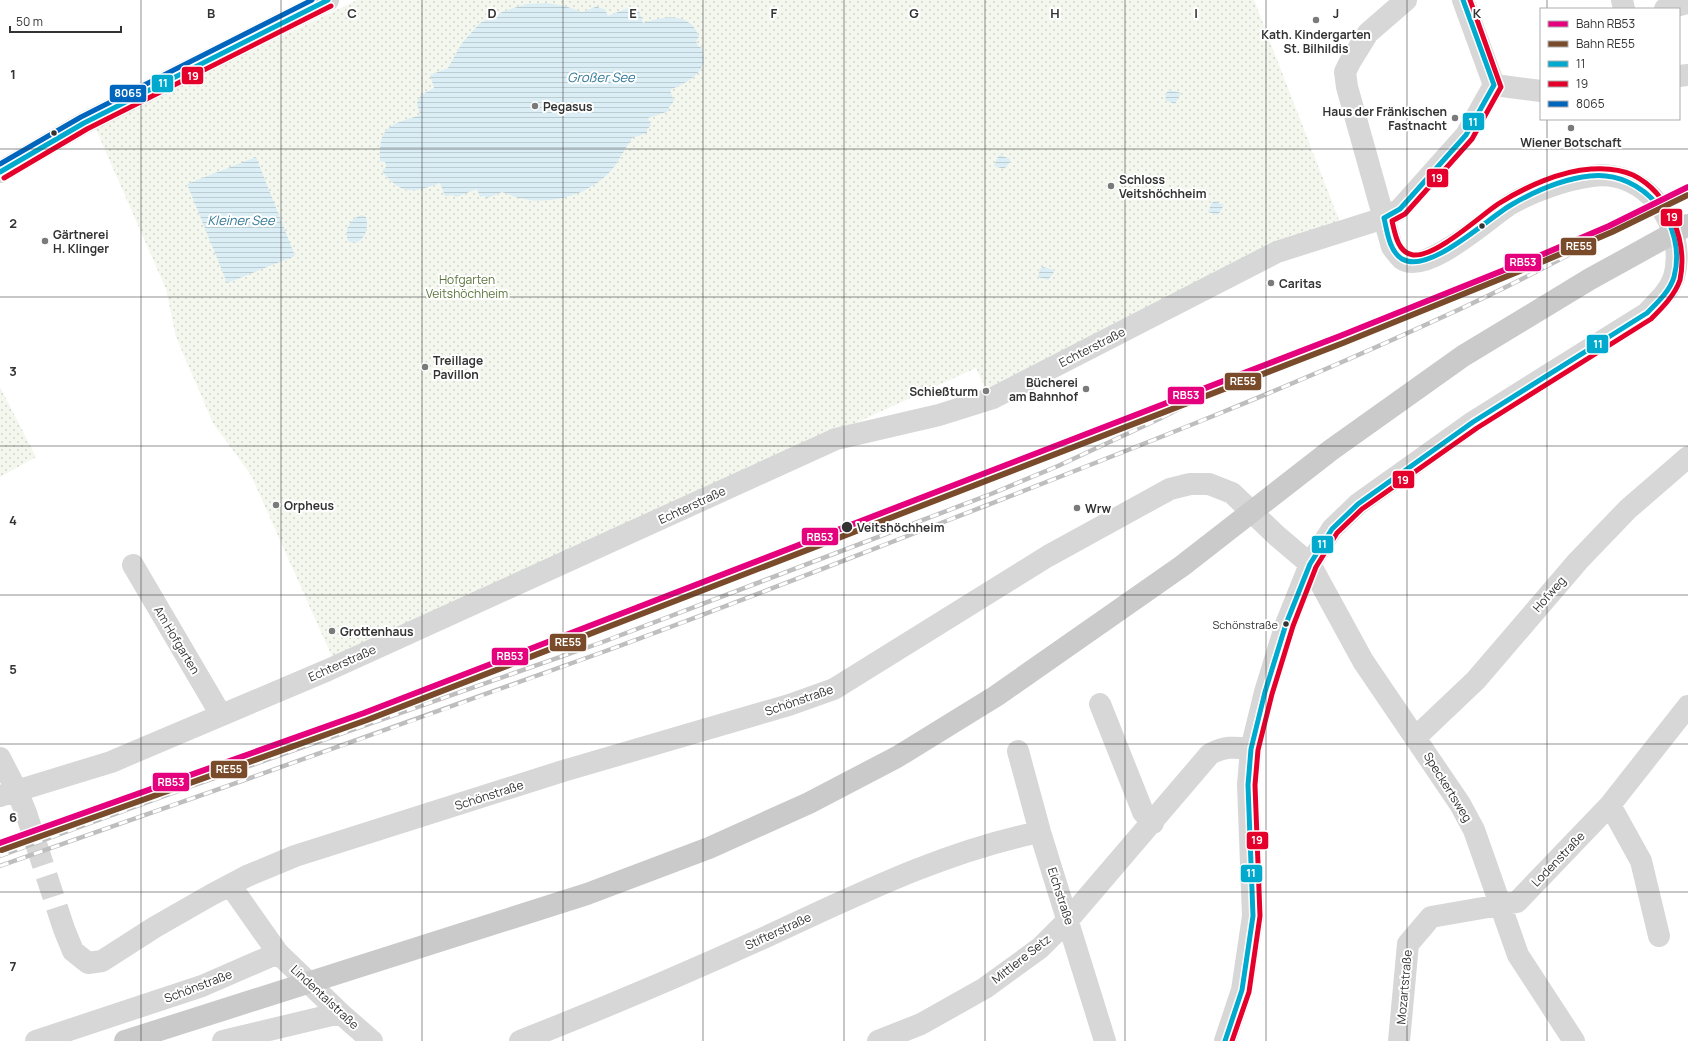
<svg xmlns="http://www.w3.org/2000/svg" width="1688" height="1041" viewBox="0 0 1688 1041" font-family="Manrope,sans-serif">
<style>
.grass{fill:url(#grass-dots)}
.water{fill:url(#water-rules)}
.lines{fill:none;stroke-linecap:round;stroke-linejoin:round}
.minor-tunnel{stroke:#d6d6d6;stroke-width:22;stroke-dasharray:22 11;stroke-linecap:butt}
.minor{stroke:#d7d7d7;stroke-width:22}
.major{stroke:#cacaca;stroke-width:22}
.rail-casing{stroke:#bebebe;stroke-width:4.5}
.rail{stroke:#fff;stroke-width:3;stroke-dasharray:9;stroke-linecap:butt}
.bus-1-casing{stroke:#fff;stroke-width:8}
.bus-2-casing{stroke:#fff;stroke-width:8}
.bus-3-casing{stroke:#fff;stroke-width:8}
.bus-1{stroke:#00a9ce;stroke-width:5}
.bus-2{stroke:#e4002b;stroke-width:5}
.bus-3{stroke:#0065bd;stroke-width:5}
.rail-1-casing{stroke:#fff;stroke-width:9}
.rail-2-casing{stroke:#fff;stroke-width:9}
.rail-1{stroke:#e5007d;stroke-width:6}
.rail-2{stroke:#7a4b2a;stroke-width:6}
.grid{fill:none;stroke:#333;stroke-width:1;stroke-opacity:0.55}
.poi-dot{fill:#7a7a7a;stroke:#fff;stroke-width:1.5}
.bus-dot{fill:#333;stroke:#fff;stroke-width:1.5}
.labels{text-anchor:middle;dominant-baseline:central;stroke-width:4;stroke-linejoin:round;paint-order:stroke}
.bus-label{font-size:11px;fill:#333;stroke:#fff;text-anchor:end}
.poi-label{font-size:12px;font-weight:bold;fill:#333;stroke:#fff;text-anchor:start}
.park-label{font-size:12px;fill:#5b743a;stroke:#fff}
.street-label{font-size:12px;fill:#333;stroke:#fff}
.stop-label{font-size:12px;font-weight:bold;fill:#333;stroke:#fff;text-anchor:start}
.water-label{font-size:13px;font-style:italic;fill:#347a98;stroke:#fff}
.grid-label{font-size:13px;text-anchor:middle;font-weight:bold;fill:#333;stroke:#fff;stroke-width:4;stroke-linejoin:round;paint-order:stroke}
.line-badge{stroke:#fff;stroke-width:1.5}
.badge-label{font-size:11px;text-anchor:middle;font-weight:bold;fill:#fff}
</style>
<defs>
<pattern id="grass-dots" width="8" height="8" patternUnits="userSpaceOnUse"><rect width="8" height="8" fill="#f3f7ee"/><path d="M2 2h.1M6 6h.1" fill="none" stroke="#d1d4cd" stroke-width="1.8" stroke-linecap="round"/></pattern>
<pattern id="water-rules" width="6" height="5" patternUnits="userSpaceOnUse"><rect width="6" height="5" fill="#dbeef5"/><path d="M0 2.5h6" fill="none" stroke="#bccdd2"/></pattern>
</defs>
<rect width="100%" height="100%" fill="#fff"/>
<path class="grass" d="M357,0h897l87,225 -349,164 -3,-3 -5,-1 -8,-17 -642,293 -83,-186 -38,-52 -37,-86 -10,-48 -71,-162z
M0,387l36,70 -36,20z"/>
<path class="water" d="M546,3l19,3 17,6 16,-6 1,2 6,1 3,7 20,-8 6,4 5,-1 4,12c19,-7 48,-12 56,14l-3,4 2,5 4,2c1,4 2,10 2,13 -4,16 -21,23 -34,29l4,11 -5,6v4l-21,7 3,8 -4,3v4l-15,5c-9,14 -17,32 -31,42 -21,17 -55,25 -82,18 -6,-1 -11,-4 -17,-6l-15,6 -2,-2 -5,1 -3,-8 -21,8 -3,-2 -8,1 -5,-13c-27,10 -38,13 -58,-12l4,-4 -1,-5 -5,-1c-2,-36 11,-36 40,-46l-3,-12 4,-8 13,-7 -4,-13 18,-7 14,-25 18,-20 22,-11 24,-8z
M1170,90l11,3 -6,11 -10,-4 2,-8z
M1000,155l10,4v3l-6,7 -10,-3 3,-8z
M256,157l39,99 -68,27 -40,-99z
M1214,201l10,4 -6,10 -10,-3 3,-8z
M362,215l4,2c4,11 -3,31 -18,24 -4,-11 2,-23 14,-26z
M1043,267l11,3 -1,4 -5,6 -10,-3 2,-8z"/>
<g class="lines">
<path class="minor-tunnel" d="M26,813l38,116"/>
<path class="minor" d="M1622,0l2,9
M1665,9l23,-6
M1679,76l9,-1
M1494,85l47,6
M0,172l84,-49 244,-123
M133,565l88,150
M1100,704l43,108 10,11
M1416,737l60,-57 102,-119 50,-52 60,-52
M1018,751l22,81 65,209
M0,758l17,33 9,22
M0,796l111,-34 217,-92 508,-231 103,-24 54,-17 284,-146 107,-34 16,-9 66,-74 28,-50 -31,-85
M1610,805l31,56 18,75
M230,885l48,68 62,60 32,28
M64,929l9,22 15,12 14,-2 53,-34 56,-32 36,-19 48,-20 268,-85 226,-66 45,-16 214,-133 122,-67 20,-5h19l23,9 45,43 33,28 53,97 97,143 14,26 44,125 56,86
M36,1041l166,-55 76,-33
M223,1041l117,-28
M520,1041c84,-33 167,-68 250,-106 87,-40 175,-84 270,-103
M878,1041l43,-17 64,-36 55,-40 28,-28 142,-166c16,-8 23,-7 41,-5
M1225,1041l17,-51 11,-74 -5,-131 3,-36 14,-57 21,-68 24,-60 22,-35 26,-25 115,-82 174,-109c10,-11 22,-21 27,-36 14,-51 -28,-109 -82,-101 -25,3 -62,16 -83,29 -20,13 -83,71 -107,54 -3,-3 -7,-8 -10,-12l-45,-160 -2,-15 5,-10 18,-29 38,-33
M1399,1041l9,-97 23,-27 86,-15 93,-97 78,-99"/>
<path class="major" d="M125,1041l462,-147 122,-46 100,-45 88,-46 99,-61 186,-130 149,-116 132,-94 127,-77 98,-54"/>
<defs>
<path id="rail" d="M0,856l192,-70 408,-143 391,-149 67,-28 101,-47 55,-28 126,-55
M0,866c201,-71 403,-141 603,-214 118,-43 234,-89 351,-134 162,-63 324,-125 482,-198 87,-39 169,-84 252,-130"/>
</defs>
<use href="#rail" class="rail-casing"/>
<use href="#rail" class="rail"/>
<defs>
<path id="bus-1" d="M0,172l84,-49 244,-123
M1384,218l16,-9 66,-74 28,-50 -31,-85
M1225,1041l17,-51 11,-74 -5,-131 3,-36 14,-57 21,-68 24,-60 22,-35 26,-25 115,-82 174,-109c10,-10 23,-22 27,-36 14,-52 -30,-107 -84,-101 -27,3 -55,15 -79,29 -23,13 -82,70 -109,54 -13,-8 -15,-29 -18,-41"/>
<path id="bus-2" d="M4,178l83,-49 244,-123
M1232,1041l17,-49 11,-76 -5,-131 3,-35 14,-56 21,-68 23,-59 21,-34 25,-24 115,-81 174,-109c11,-11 24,-24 29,-39 8,-39 -11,-87 -47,-105 -13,-6 -28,-7 -42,-6 -31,2 -66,18 -93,35 -19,13 -62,53 -85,51 -15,-2 -18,-21 -21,-34l13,-7 67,-75 29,-52 -31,-87"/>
<path id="bus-3" d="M0,164l81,-47 231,-117"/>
</defs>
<use href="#bus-1" class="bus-1-casing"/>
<use href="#bus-2" class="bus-2-casing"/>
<use href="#bus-3" class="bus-3-casing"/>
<use href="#bus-1" class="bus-1"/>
<use href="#bus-2" class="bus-2"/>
<use href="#bus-3" class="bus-3"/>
<defs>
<path id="rail-1" d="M0,843l364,-130 976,-377 194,-78 75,-32 79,-39"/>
<path id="rail-2" d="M2,850l365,-130 976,-377 194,-79 75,-32 76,-37"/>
</defs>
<use href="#rail-1" class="rail-1-casing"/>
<use href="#rail-2" class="rail-2-casing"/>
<use href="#rail-1" class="rail-1"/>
<use href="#rail-2" class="rail-2"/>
</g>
<path class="grid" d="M141,0v1041M281,0v1041M422,0v1041M563,0v1041M703,0v1041M844,0v1041M985,0v1041M1125,0v1041M1266,0v1041M1407,0v1041M1547,0v9M1547,119v922M0,149h1688M0,297h1688M0,446h1688M0,595h1688M0,744h1688M0,892h1688"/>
<g class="poi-dot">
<circle cx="1316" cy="20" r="4"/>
<circle cx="535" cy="106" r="4"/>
<circle cx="1455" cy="118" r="4"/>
<circle cx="1571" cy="128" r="4"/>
<circle cx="1111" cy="186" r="4"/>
<circle cx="45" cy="241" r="4"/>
<circle cx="1271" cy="283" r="4"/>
<circle cx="425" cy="367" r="4"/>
<circle cx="1086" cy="389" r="4"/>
<circle cx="986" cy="391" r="4"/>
<circle cx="276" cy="505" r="4"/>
<circle cx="1077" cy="508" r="4"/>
<circle cx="332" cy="631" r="4"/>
</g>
<g class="bus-dot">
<circle cx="54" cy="133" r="3.5"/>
<circle cx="1482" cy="226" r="3.5"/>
<circle cx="847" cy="527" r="6"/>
<circle cx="1286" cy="624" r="3.5"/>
</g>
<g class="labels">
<g class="bus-label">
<text x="1278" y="624">Schönstraße</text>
</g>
<g class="poi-label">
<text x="1316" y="34" text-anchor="middle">Kath. Kindergarten<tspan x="1316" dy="14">St. Bilhildis</tspan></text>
<text x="543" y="106">Pegasus</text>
<text x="1447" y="111" text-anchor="end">Haus der Fränkischen<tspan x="1447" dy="14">Fastnacht</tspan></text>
<text x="1571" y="142" text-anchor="middle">Wiener Botschaft</text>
<text x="1119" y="179">Schloss<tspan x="1119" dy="14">Veitshöchheim</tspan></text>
<text x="53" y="234">Gärtnerei<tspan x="53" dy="14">H. Klinger</tspan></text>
<text x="1279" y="283">Caritas</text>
<text x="433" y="360">Treillage<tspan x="433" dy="14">Pavillon</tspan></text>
<text x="1078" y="382" text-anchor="end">Bücherei<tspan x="1078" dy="14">am Bahnhof</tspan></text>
<text x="978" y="391" text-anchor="end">Schießturm</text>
<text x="284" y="505">Orpheus</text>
<text x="1085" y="508">Wrw</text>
<text x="340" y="631">Grottenhaus</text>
</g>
<g class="park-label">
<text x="467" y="279">Hofgarten<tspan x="467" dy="14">Veitshöchheim</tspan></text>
</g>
<g class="street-label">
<text transform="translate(1092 347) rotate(-27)">Echterstraße</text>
<text transform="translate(692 505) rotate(-25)">Echterstraße</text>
<text transform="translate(1549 594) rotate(-49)">Hofweg</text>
<text transform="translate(177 640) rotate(59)">Am Hofgarten</text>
<text transform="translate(342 663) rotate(-24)">Echterstraße</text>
<text transform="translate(799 700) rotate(-19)">Schönstraße</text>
<text transform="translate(1448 787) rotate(58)">Speckertsweg</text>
<text transform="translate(489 795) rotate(-18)">Schönstraße</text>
<text transform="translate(1558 859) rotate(-46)">Lodenstraße</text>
<text transform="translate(1061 896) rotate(72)">Eichstraße</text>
<text transform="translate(778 931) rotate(-25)">Stifterstraße</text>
<text transform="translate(1021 959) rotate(-38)">Mittlere Setz</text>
<text transform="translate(198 986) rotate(-21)">Schönstraße</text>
<text transform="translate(1404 987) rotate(-85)">Mozartstraße</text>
<text transform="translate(325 997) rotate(43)">Lindentalstraße</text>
</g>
<g class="stop-label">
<text x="857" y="527">Veitshöchheim</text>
</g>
<g class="water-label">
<text x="601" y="77">Großer See</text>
<text x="241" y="220">Kleiner See</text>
</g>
</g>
<g class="grid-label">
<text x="211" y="18">B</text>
<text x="352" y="18">C</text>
<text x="492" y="18">D</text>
<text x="633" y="18">E</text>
<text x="774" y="18">F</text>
<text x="914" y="18">G</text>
<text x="1055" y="18">H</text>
<text x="1196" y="18">I</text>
<text x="1336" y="18">J</text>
<text x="1477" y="18">K</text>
<text x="13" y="79">1</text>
<text x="13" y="228">2</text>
<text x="13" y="376">3</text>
<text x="13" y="525">4</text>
<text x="13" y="674">5</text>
<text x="13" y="822">6</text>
<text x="13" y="971">7</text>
</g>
<g class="line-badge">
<rect x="181" y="66" width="23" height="19" rx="4" fill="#e4002b"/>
<rect x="151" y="74" width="23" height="19" rx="4" fill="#00a9ce"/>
<rect x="109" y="84" width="38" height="19" rx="4" fill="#0065bd"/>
<rect x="1462" y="112" width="23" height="19" rx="4" fill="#00a9ce"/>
<rect x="1426" y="168" width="23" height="20" rx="4" fill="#e4002b"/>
<rect x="1660" y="208" width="23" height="19" rx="4" fill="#e4002b"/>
<rect x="1560" y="237" width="37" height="19" rx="4" fill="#7a4b2a"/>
<rect x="1504" y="253" width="38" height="19" rx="4" fill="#e5007d"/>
<rect x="1586" y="334" width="23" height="20" rx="4" fill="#00a9ce"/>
<rect x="1224" y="372" width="38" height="19" rx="4" fill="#7a4b2a"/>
<rect x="1167" y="386" width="38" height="19" rx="4" fill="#e5007d"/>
<rect x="1392" y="470" width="23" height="19" rx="4" fill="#e4002b"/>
<rect x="801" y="527" width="38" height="19" rx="4" fill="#e5007d"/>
<rect x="1311" y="535" width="23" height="19" rx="4" fill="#00a9ce"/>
<rect x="549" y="633" width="38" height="19" rx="4" fill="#7a4b2a"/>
<rect x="491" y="647" width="38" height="19" rx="4" fill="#e5007d"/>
<rect x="210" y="760" width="38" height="19" rx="4" fill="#7a4b2a"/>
<rect x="152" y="772" width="38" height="20" rx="4" fill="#e5007d"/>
<rect x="1246" y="831" width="23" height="19" rx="4" fill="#e4002b"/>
<rect x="1240" y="864" width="23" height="19" rx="4" fill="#00a9ce"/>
</g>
<g class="badge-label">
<text x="193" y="80">19</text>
<text x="163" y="87">11</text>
<text x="128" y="97">8065</text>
<text x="1473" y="126">11</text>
<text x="1437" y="182">19</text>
<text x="1672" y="221">19</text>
<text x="1579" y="250">RE55</text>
<text x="1523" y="266">RB53</text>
<text x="1598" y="348">11</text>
<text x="1243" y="385">RE55</text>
<text x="1186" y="399">RB53</text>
<text x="1403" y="484">19</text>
<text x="820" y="541">RB53</text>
<text x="1322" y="548">11</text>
<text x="568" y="646">RE55</text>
<text x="510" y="660">RB53</text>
<text x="229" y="773">RE55</text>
<text x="171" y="786">RB53</text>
<text x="1257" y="844">19</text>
<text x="1251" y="877">11</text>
</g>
<rect x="1540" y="8" width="140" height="112" fill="#ffffff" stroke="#adadad"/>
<rect x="1548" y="21" width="20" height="6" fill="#e5007d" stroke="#adadad"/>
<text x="1576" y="28" font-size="12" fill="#333333">Bahn RB53</text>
<rect x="1548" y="41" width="20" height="6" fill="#7a4b2a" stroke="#adadad"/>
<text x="1576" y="48" font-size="12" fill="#333333">Bahn RE55</text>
<rect x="1548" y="61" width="20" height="6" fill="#00a9ce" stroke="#adadad"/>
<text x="1576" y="68" font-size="12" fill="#333333">11</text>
<rect x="1548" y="81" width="20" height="6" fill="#e4002b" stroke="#adadad"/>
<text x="1576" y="88" font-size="12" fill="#333333">19</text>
<rect x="1548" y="101" width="20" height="6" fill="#0065bd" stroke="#adadad"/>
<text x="1576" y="108" font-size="12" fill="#333333">8065</text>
<path d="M10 26v6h111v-6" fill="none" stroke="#333333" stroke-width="2"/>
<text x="16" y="26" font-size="12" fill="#333333" stroke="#ffffff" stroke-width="3" paint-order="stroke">50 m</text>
</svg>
